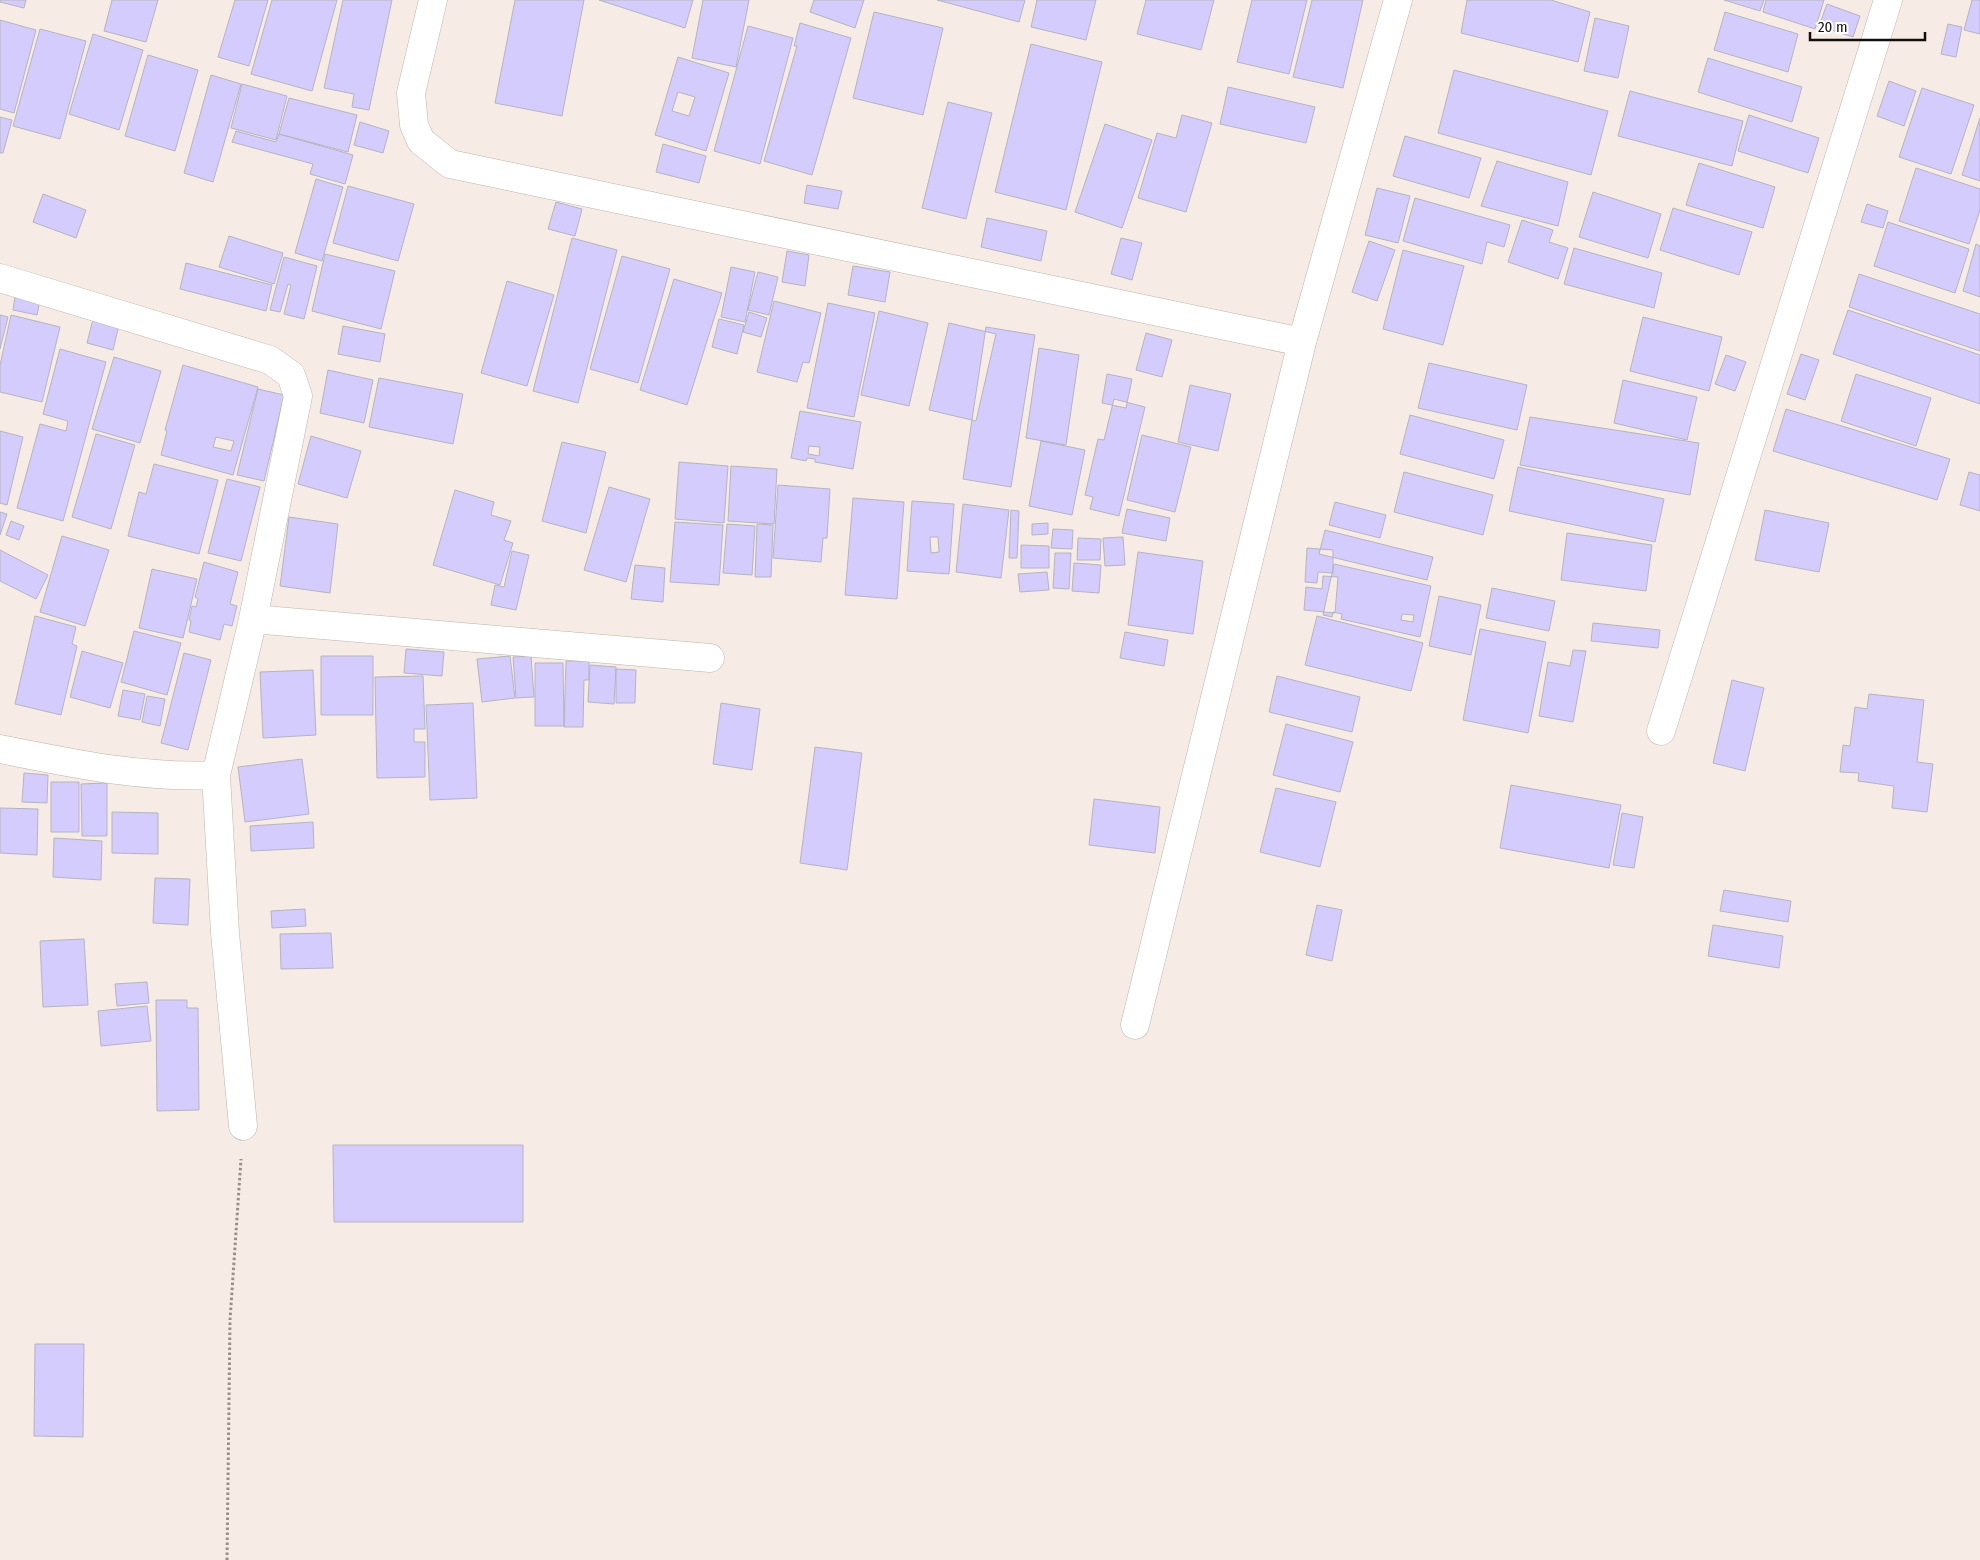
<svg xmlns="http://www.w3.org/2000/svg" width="1980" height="1560" viewBox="0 0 1980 1560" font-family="'Fira Sans Condensed',sans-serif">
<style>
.building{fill:#d5ccfe;stroke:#b5b4be;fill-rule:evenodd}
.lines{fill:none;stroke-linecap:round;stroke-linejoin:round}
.minor-casing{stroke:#bdb3ac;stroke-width:29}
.path{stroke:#978e8a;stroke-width:3;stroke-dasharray:2.5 2.5;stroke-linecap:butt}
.minor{stroke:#fff;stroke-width:28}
</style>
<rect width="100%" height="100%" fill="#f7ece5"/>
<path class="building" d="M0,0h26l-2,8 -24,-6z
M112,0h46l-12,42 -42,-11z
M235,0h33l-19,66 -31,-9z
M272,0h65l-25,91 -61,-17z
M343,0h49l-23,110 -17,-3 2,-13 -30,-6z
M515,0h69l-22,116 -67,-13z
M599,0h94l-8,28z
M703,0h46l-13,67 -44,-9z
M814,0h50l-9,28 -45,-16z
M937,0h88l-6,22z
M1037,0h59l-10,40 -55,-13z
M1146,0h68l-13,50 -64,-16z
M1252,0h55l-18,74 -52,-12z
M1312,0h51l-20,88 -50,-11z
M1467,0h84l39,12 -12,50 -117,-29z
M1724,0h40l-4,11z
M1766,0h58l-9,29 -52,-17z
M1972,0h8v34l-16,-4z
M1827,4l33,12 -7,21 -34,-11z
M874,12l69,16 -20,87 -70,-17z
M1725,12l73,22 -10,38 -74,-22z
M1595,18l34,8 -11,52 -34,-7z
M0,20l36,10 -22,83 -14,-4z
M800,23l51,15 -39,137 -48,-14 33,-115h-3z
M1948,24l14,3 -6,30 -15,-3z
M748,26l45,12 -33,126 -46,-13z
M40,29l46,12 -26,98 -47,-13z
M93,34l50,16 -24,80 -50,-16z
M1031,44l71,18 -36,148 -71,-18z
M148,55l50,15 -23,81 -50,-15z
M678,57l51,16 -23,78 -51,-16zM678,92l17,5 -6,19 -17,-5z
M1708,58l94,29 -10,35 -94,-30z
M1454,70l154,41 -17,64 -153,-42z
M211,75l30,9 -28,98 -29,-9z
M1889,81l27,10 -12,35 -27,-10z
M242,84l45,12 -11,44 -45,-12z
M1228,87l87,20 -9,36 -86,-19z
M1922,88l52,17 -23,69 -52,-17z
M1630,91l113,30 -11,45 -114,-30z
M289,98l68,17 -9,37 -69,-18z
M948,102l44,11 -26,106 -44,-11z
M1182,115l30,8 -26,89 -48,-14 19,-65 19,5z
M1749,115l70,23 -11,35 -70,-22z
M0,117l12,3 -9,33h-3z
M1980,118v63l-18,-6z
M360,122l29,9 -6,22 -29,-8z
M1105,124l47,16 -30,88 -47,-16z
M236,131l40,11 3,-8 74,21 -8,29 -35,-10 3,-10 -81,-22z
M1405,136l76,22 -12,40 -76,-22z
M663,144l43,12 -7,27 -43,-11z
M1497,161l71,21 -10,44 -77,-20z
M1699,163l76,24 -12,41 -77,-23z
M1916,168l64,21v21l-11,34 -70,-23z
M316,179l27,8 -21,74 -27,-8z
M807,185l35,6 -4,18 -34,-6z
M348,186l66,18 -16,57 -65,-18z
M1377,188l33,8 -12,47 -33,-8z
M1593,192l68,22 -13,44 -69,-21z
M43,194l43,16 -10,28 -43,-16z
M1415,198l95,27 -6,22 -17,-5 -5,22 -79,-23z
M556,202l26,7 -7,27 -27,-7z
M1867,204l21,7 -5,17 -22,-6z
M1673,208l79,24 -13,43 -79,-25z
M987,218l60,13 -6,30 -60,-14z
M1522,220l31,10 -4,12 19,6 -10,31 -50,-17z
M1888,222l81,27 -14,44 -81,-27z
M229,236l54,17 -9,31 -55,-17z
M572,238l45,12 -39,153 -45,-12z
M1121,238l21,5 -10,37 -21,-6z
M1369,241l26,9 -18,51 -25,-9z
M1976,244l4,2v51l-17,-6z
M1574,248l88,25 -8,35 -90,-24z
M1403,250l61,16 -21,79 -60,-16z
M787,251l22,4 -4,31 -23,-4z
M325,254l70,17 -14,58 -69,-18z
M622,256l48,13 -32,114 -48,-14z
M284,257l33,9 -13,53 -20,-5 7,-29 -3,-1 -8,28 -10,-2z
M186,263l86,22 -6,26 -86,-22z
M853,266l37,6 -5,30 -37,-7z
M731,267l24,5 -10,50 -24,-5z
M758,272l20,5 -9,38 -21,-5z
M1859,274l121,40v37l-131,-44z
M674,279l48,14 -35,112 -47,-15z
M507,281l47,14 -27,91 -46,-13z
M16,290l25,5 -4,20 -24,-5z
M774,301l47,12 -12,50 -6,-1 -6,20 -40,-10z
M828,303l47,10 -21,104 -47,-9z
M1848,310l132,45v49l-147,-50z
M879,311l49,12 -19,83 -48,-11z
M749,312l18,6 -6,19 -18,-5z
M0,315l8,2 -8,32z
M11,315l49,12 -18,75 -42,-10v-27z
M94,315l26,6 -7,29 -26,-7z
M1643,317l79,20 -13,54 -79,-20z
M719,319l25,6 -7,29 -25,-7z
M949,323l47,11 -20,87 -47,-11z
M343,326l42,8 -5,28 -42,-8z
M986,327l49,8 -24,152 -48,-8z
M1146,333l26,7 -10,37 -26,-7z
M1039,348l40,7 -13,90 -40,-7z
M60,349l46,13 -43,159 -46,-13 23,-84 26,7 2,-10 -25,-7z
M1801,354l18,6 -14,40 -18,-6z
M1726,355l20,7 -11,29 -20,-7z
M114,357l47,14 -21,72 -48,-14z
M1429,363l98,22 -10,45 -99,-22z
M183,365l75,22 -25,88 -72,-20 6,-24 -2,-1zM216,437l18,4 -3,10 -18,-4z
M328,370l45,10 -9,43 -44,-10z
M1107,374l25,5 -6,29 -24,-5z
M1856,374l75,24 -15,48 -75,-25z
M379,378l84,16 -10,50 -84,-17z
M1623,380l74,17 -10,43 -73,-17z
M1190,385l41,9 -13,57 -40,-9z
M258,389l26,6 -20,86 -27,-6z
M1114,399l31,8 -26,109 -29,-7 3,-12 -8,-2 13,-56 6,1z
M1786,409l164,50 -13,41 -164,-49z
M800,411l61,11 -8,47 -38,-7v-3l-8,-1 -1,3 -15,-3zM809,446l11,1 -1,9 -11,-2z
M1410,415l94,25 -10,39 -94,-25z
M1530,417l169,26 -9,52 -170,-30z
M0,431l23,6 -16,68 -7,-2z
M96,434l39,11 -24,84 -39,-12z
M1142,435l49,12 -16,65 -48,-12z
M311,436l50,15 -14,47 -49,-14z
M1041,441l44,9 -13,65 -43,-9z
M562,442l44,10 -20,81 -44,-12z
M679,462l49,4 -4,57 -49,-4z
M154,464l64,16 -19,74 -71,-18 11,-44 7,2z
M731,466l46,3 -3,55 -46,-3z
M1518,467l146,32 -9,43 -146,-31z
M1404,472l89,23 -10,40 -89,-23z
M1969,472l11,3v36l-20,-6z
M227,479l33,8 -19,74 -33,-8z
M778,485l52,4 -3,49h-4l-2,24 -48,-4z
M609,487l41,12 -24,83 -42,-12z
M455,490l39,12 -3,13 20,6 -7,19 9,3 -13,42 -67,-20z
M853,498l51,4 -7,97 -52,-4z
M912,501l42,3 -5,70 -42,-3zM930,537h8l1,15 -8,1z
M1335,502l51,13 -6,23 -51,-13z
M963,504l46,6 -8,68 -45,-6z
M1127,509l43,9 -4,23 -44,-8z
M1011,510l8,1 -2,47h-8z
M1765,510l64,13 -10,49 -64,-12z
M0,512l7,2 -7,21z
M289,517l49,7 -8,69 -50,-7z
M11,521l13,5 -5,14 -13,-5z
M675,522l48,3 -4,60 -49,-3z
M1048,523v11l-16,1v-11z
M727,524l28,2 -3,49 -29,-2z
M757,524l16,1 -2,52h-16z
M1053,529l20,1 -1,19 -21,-1z
M1325,530l108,27 -6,23 -108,-26z
M1567,533l85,12 -6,46 -85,-11z
M62,536l47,14 -24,76 -45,-14z
M1123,537l2,28 -20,1 -2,-28z
M1078,538l23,1 -1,21h-23z
M1021,545l28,1v22h-28z
M1307,548l26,2v23l-15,-1 -1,11 -12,-1z
M0,550l48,25 -12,24 -36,-18z
M512,551l17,4 -13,55 -25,-5 4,-20 9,2z
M1138,552l65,9 -10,73 -65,-9z
M1055,553h16l-2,36 -16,-1z
M204,562l34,10 -8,32 7,2 -5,20 -8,-2 -4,16 -31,-8 2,-11 -2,-1 3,-14 4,1 2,-8 -3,-2z
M1074,563l27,2 -2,28 -27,-2z
M1334,564l97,22 -11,51 -79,-18 1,-5 -9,-2 -1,5 -9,-2zM1402,614l12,1 -1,7 -12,-2z
M635,565l30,3 -2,34 -32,-3z
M152,569l45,10 -14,59 -44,-10z
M1047,572l2,18 -29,2 -2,-18z
M1323,576l15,1 -3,36 -31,-3 2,-23 16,2z
M1492,588l63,13 -6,30 -63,-13z
M1439,596l42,9 -10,50 -42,-9z
M35,616l41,11 -4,17 5,2 -16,69 -46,-11z
M1317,616l106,27 -12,48 -106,-26z
M1593,623l67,7 -2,18 -67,-7z
M1480,629l66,13 -18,91 -65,-13z
M134,631l47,12 -14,52 -46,-13z
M1125,632l43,8 -4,26 -44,-8z
M406,649l38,3 -2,24 -38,-3z
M1573,650l13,1 -13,71 -34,-6 9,-54 22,4z
M82,651l41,12 -13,45 -40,-11z
M184,653l27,7 -23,90 -27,-7z
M321,656h52v59h-52z
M510,656l5,42 -33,4 -5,-43z
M531,656l3,41 -18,1 -3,-41z
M566,661h23v19h-5l-1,47h-19z
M535,663h28l1,63h-29z
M590,665l26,2 -2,37 -26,-2z
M616,669l20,1 -1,33h-19z
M313,670l3,65 -53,3 -3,-66z
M423,676l2,53h-11v13h11v35l-48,1 -2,-101z
M1277,676l83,21 -8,35 -83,-20z
M1732,680l32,8 -19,83 -32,-8z
M123,690l22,4 -5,26 -22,-4z
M1869,694l55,6 -7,62 16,2 -6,48 -35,-4 2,-22 -36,-5 1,-8 -19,-1 3,-27 7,1 5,-39 12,2z
M147,696l18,3 -5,27 -18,-4z
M473,703l4,95 -47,2 -4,-95z
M721,703l39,6 -8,61 -39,-6z
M1286,724l67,18 -13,50 -67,-17z
M815,747l47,6 -15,117 -47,-7z
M302,759l7,55 -64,8 -7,-55z
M24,773l24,2 -1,28 -25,-1z
M51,782h28v50h-28z
M107,783v53h-25l-1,-52z
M1511,785l110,20 -12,63 -109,-20z
M1276,788l60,14 -16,65 -60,-15z
M1094,799l66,8 -5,46 -66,-8z
M0,808l38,1 -1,46 -37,-2z
M112,812l46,1v41l-46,-1z
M1622,813l21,4 -9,51 -21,-3z
M313,822l1,26 -63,3 -1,-25z
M54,838l48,3 -1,39 -48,-3z
M155,878l35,1 -2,46 -35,-2z
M1724,890l67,11 -3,21 -68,-11z
M1317,905l25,5 -10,51 -26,-6z
M305,909l1,17 -34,2 -1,-17z
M1713,925l70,11 -4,32 -71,-12z
M331,933l2,35 -52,1 -1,-35z
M84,939l4,66 -45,2 -3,-66z
M147,982l2,21 -32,3 -2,-22z
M156,1000h31v8h11l1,102 -42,1z
M147,1006l4,35 -50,5 -3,-35z
M333,1145h190v77h-189z
M35,1344h49l-1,93 -49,-1z"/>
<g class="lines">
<defs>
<path id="minor" d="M433,0l-22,93 3,32 7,16 29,23 852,178 96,-342
M0,278l270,82 21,15 7,21 -45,223 -37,156c-73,4 -145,-12 -216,-26
M253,619l457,39
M1661,731l227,-731
M216,775l9,158 18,193
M1135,1025l167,-683"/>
</defs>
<use href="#minor" class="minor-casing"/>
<path class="path" d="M227,1560l3,-240 11,-161"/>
<use href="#minor" class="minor"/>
</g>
<path d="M1810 32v8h115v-8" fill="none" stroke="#120e0c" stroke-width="2.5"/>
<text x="1818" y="32" font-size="15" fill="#120e0c" stroke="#ffffff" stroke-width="4" paint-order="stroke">20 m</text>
</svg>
